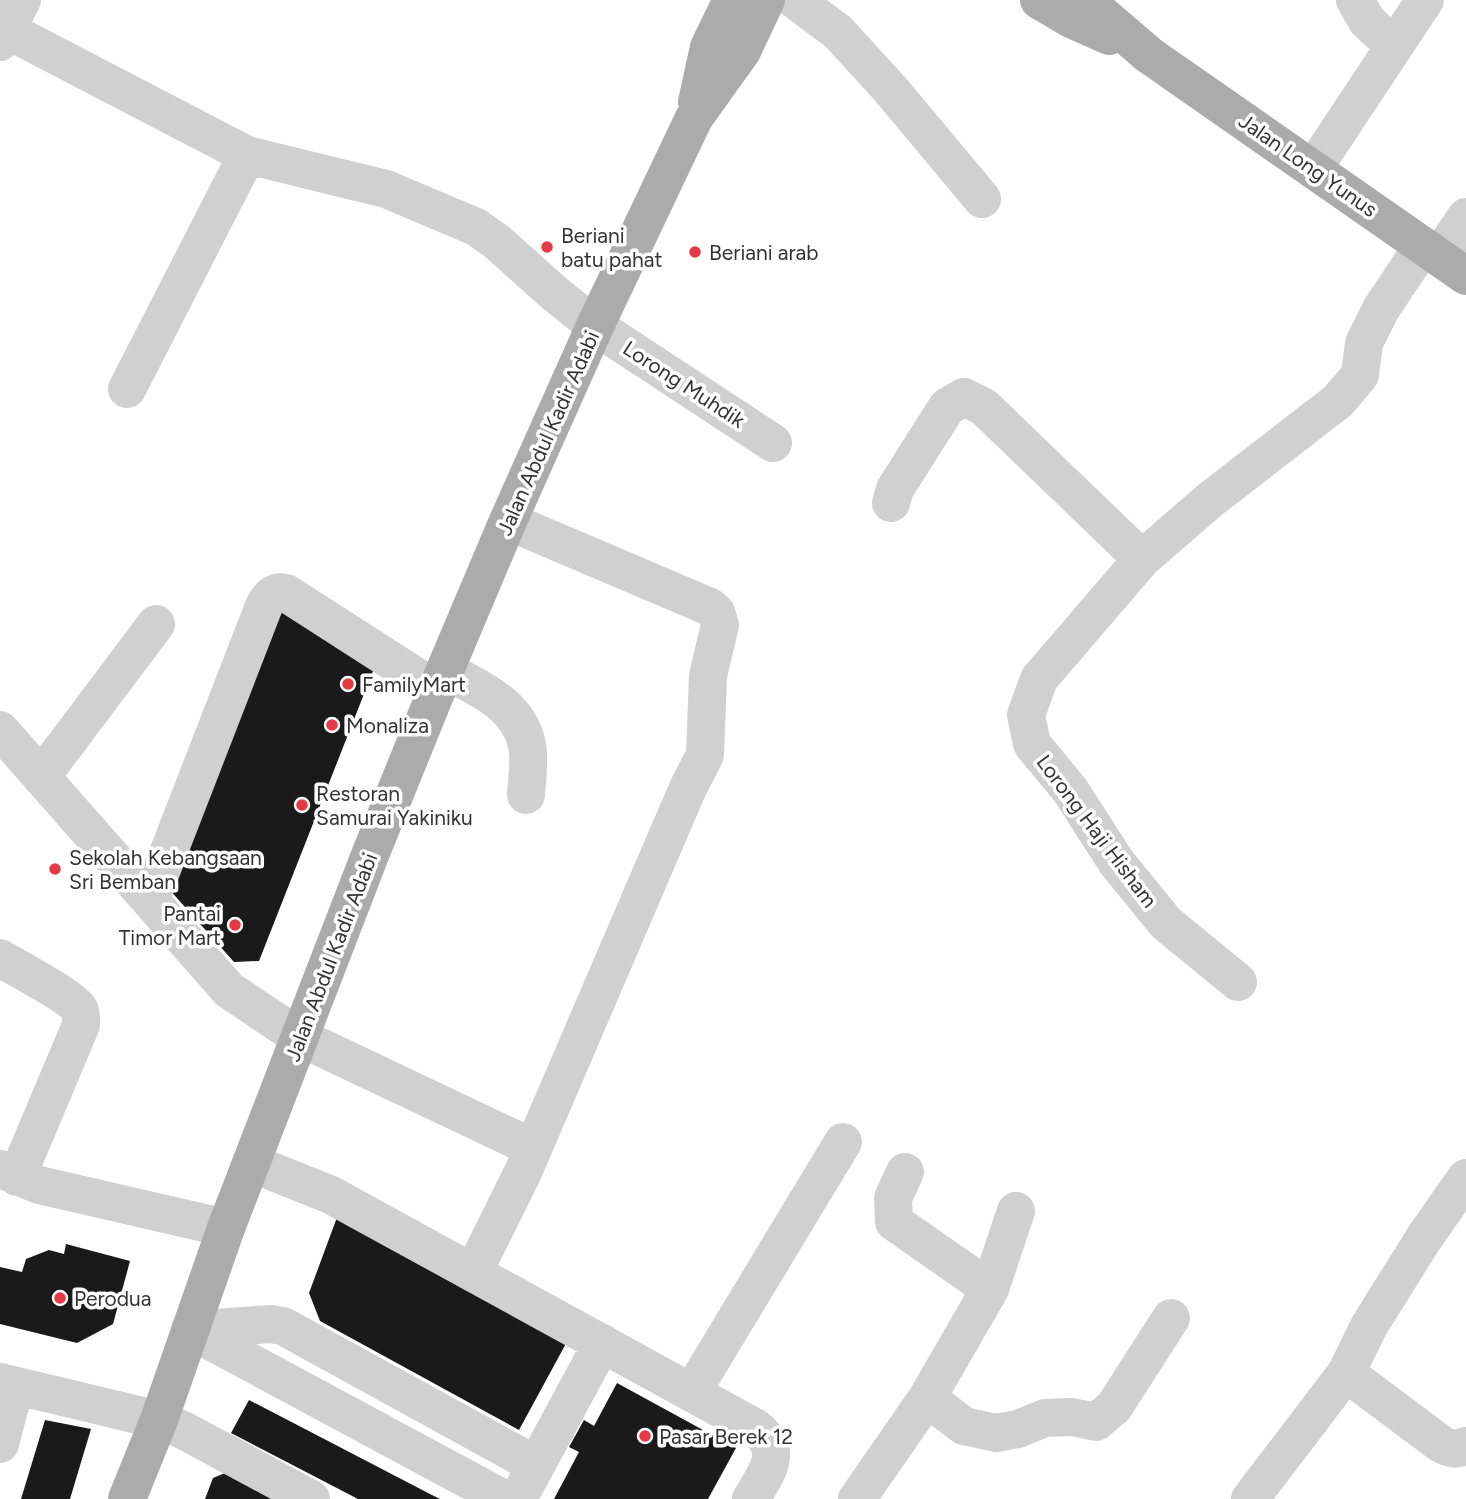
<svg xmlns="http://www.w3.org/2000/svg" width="1466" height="1499" viewBox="0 0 1466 1499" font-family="Figtree,sans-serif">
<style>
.building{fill:#1a1a1a}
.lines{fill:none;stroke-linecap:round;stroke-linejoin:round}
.minor{stroke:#d0d0d0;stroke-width:38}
.major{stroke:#ababab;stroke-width:38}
.poi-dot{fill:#e63946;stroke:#fff;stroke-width:2.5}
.labels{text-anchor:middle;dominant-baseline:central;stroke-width:7;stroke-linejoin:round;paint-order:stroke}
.street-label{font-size:21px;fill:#333;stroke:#fff}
.poi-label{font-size:21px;fill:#333;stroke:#fff;text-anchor:start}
</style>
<rect width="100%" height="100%" fill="#fff"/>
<path class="building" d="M283,603l92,63 -116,295 -25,1 -66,-74z
M339,1212l230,126 -50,92 -199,-109 -11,-28z
M66,1244l64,17 -17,63 -36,19 -77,-19v-57l22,5 4,-13 23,-9 15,4z
M617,1383l119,65 -28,51h-154l25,-47 -10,-5 15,-27 10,6z
M249,1400l181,94 10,5h-82l-127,-66z
M45,1420l46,9 -21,70h-49z
M235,1469l58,30h-88l8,-21z"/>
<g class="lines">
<path class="minor" d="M795,0l43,32 53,58 91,109
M1355,0l12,21 27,25
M7,30l240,125 139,34 90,38 20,14 57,51 42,34 178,117
M0,42l22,-42
M1313,169l112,-169
M1439,257l27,-40
M127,389l120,-234
M891,503l4,-14 52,-82 17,-10 20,10 158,152
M445,670c33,18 74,34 82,75 3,12 0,36 -1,50
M0,730l229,260 70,47 234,111
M41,777l115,-153
M150,900l114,-294c5,-10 11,-16 22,-13l151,97
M0,958c15,9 72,39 79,51 3,5 2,10 2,16l-64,152
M1238,982l-72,-59 -49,-60 -47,-73 -38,-46 -6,-29 13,-36 103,-120 68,-59 128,-99 22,-26 4,-32 17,-34 42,-63
M251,1163l80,32 425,233c29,24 10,45 -5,71
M0,1169l39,16 187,43
M473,1273l50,-101 165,-384 17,-33 3,-79 12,-51 -4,-13 -6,-5 -202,-86
M990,1289l26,-78
M190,1330l80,-6 13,2 253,139
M190,1330l314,169
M1346,1373l95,71c9,5 15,6 25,2
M0,1382l159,38 24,10 128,69
M692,1392l151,-250
M927,1398l37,28 32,7 22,-4 27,-11 27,-1 24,5 18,-15 57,-89
M0,1444l15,-58
M525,1486l77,-143
M857,1499l70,-101 63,-109 -96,-67 -1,-24 12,-26
M1250,1499l96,-126 23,-47 55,-88 42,-60"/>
<path class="major" d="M1039,0l34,20 36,16
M1085,0l64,55 317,221
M697,102l12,-55 23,-47
M127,1499l32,-79 67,-192 144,-373 75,-185 63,-149 87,-195 99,-208 48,-67 24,-51"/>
</g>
<g class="poi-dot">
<circle cx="547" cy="247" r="7"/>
<circle cx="695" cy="252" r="7"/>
<circle cx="348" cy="684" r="7"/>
<circle cx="332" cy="725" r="7"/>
<circle cx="302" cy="805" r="7"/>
<circle cx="55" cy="869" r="7"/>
<circle cx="235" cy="925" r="7"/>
<circle cx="60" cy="1298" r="7"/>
<circle cx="645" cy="1436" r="7"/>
</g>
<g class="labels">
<g class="street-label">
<text transform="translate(1308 165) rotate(35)">Jalan Long Yunus</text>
<text transform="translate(684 384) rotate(33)">Lorong Muhdik</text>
<text transform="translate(548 433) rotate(-66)">Jalan Abdul Kadir Adabi</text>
<text transform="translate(1097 831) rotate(53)">Lorong Haji Hisham</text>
<text transform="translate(331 957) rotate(-69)">Jalan Abdul Kadir Adabi</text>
</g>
<g class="poi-label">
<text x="561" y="235">Beriani<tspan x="561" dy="24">batu pahat</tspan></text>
<text x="709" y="252">Beriani arab</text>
<text x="362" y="684">FamilyMart</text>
<text x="346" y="725">Monaliza</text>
<text x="316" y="793">Restoran<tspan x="316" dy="24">Samurai Yakiniku</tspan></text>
<text x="69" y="857">Sekolah Kebangsaan<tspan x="69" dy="24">Sri Bemban</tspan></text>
<text x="221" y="913" text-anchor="end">Pantai<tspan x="221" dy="24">Timor Mart</tspan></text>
<text x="74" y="1298">Perodua</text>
<text x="659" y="1436">Pasar Berek 12</text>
</g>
</g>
</svg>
